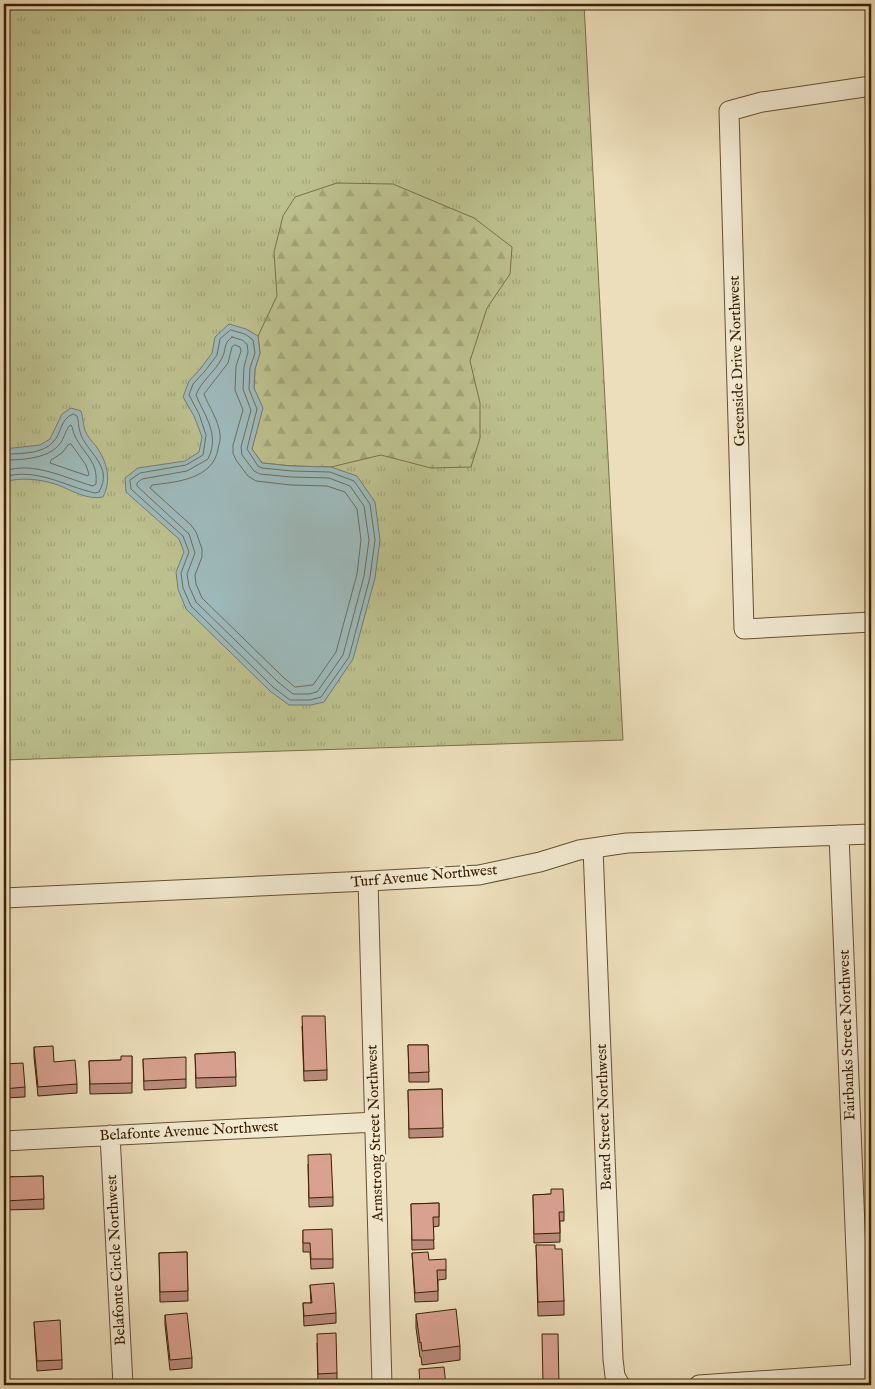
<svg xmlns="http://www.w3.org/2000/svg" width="875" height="1389" viewBox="0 0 875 1389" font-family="'IM FELL English',serif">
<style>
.grass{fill:url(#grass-tufts);stroke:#7b7048}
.forest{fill:url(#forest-firs);stroke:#7b7048}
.water{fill:#9db9ba;stroke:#757c71}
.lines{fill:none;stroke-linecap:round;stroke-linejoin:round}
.shore{stroke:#6c6d5e;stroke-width:1}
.street-casing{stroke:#665031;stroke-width:21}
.street{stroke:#f3ead2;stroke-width:19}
.wall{fill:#ba8a7c;stroke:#3a2103}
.building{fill:#d8a190;stroke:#3a2103}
.labels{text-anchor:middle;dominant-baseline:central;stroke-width:4.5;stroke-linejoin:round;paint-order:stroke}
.street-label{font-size:15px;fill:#3a2103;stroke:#f3ead2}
</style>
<defs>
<pattern id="grass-tufts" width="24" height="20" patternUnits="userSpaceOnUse" patternTransform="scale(1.25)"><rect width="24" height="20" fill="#bcc08d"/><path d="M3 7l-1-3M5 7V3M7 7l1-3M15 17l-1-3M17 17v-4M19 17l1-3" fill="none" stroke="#a2a578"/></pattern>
<pattern id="forest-firs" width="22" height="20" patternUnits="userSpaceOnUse" patternTransform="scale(1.25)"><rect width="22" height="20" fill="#bcc08d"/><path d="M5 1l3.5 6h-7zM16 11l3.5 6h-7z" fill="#a2a578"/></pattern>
</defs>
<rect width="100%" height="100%" fill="#ecdeba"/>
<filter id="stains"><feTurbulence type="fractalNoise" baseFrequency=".004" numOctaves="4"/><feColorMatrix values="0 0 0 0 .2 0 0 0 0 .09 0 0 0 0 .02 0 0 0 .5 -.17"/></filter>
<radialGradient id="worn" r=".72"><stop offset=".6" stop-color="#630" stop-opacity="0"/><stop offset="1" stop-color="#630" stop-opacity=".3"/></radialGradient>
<path class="grass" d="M4,4h580l39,736 -619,20z"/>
<path class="forest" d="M337,183l56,1 81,34 38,29 -2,27 -23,34 -17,53 10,42v35l-9,29 -40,1 -50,-13 -50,12 -39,-1 -30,-3 -10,-14 10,-41 -8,-20 1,-19 5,-16 -2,-17 19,-40 -3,-44 9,-36 12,-19z"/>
<path class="water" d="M229,324l17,5 12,7 2,17 -5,16 -1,19 9,20 -11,41 10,14 30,3 39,1 26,9 18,26 5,38 -5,38 -22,81 -29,43 -13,3h-22l-19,-14 -84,-82 -8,-20 -2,-17 8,-20 -5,-13 -53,-47 -1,-14 13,-10 47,-7 14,-9 3,-15 -8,-21 -11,-19 6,-16 12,-13 11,-15 3,-16z
M71,408l10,3c2,7 2,13 4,19 2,6 7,12 11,16 11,16 16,33 7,51 -16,3 -30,-6 -45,-12 -17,-6 -37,-8 -54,-3v-33l36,-4 10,-6 12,-25z"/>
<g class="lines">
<path class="shore" d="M231,330l14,4 8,6 2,13 -5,15 -1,21 8,20 -10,40 11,17 4,2 30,3 38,1 24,9 16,23 5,36 -5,37 -21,80 -28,40 -11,3h-20l-17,-13 -82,-81 -8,-18 -2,-15 8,-21 -6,-16 -52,-47 -1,-9 10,-7 46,-8 17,-10 3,-20 -7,-21 -10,-19 4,-11 12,-13 12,-16 3,-16z
M232,337l10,3 5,4 1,8 -4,15 -1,22 8,21 -10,37 1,8 12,16 6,3 31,3 38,1 21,8 14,20 5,34 -5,36 -21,79 -26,37 -8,2h-16l-15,-12 -82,-80 -7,-16 -2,-12 8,-21 -6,-19 -52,-48v-3l5,-4 45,-8 21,-12c12,-25 -3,-42 -12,-64 5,-14 19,-23 26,-37 5,-9 0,-13 10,-21z
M235,345l5,2 1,4 -5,15 -1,24 8,20 -10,35v8l3,7 12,16 8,5 35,4 36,1 18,6 12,17 4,31 -4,34 -21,78 -23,33 -18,2 -12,-10 -81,-79 -6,-14 -1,-9 7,-18v-8l-6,-17 -5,-7 -41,-37 2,-3c25,-3 61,-6 66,-36 1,-5 3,-10 2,-15 -2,-15 -11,-27 -16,-40l24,-31 4,-16z
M71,444l15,21 3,9 -1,2 -38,-13 1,-3 11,-7 6,-8z
M4,454c14,0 39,0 49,-12 9,-9 7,-23 20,-28l4,2c2,5 1,10 3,16 6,21 34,33 19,60l-4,1c-31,-7 -59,-26 -91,-16
M4,460c16,0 41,-1 53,-13 6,-5 8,-15 12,-21l2,-1c2,3 2,7 4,11 9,19 23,24 21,48l-3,2c-29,-8 -58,-25 -89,-15"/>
<defs>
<path id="street" d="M871,86l-109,16 -33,9 15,518 127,-7
M839,835l22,539 4,11
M593,848l20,511 2,17 5,9
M368,881l14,504
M4,898l364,-17 111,-6 61,-13 39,-12 48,-7 244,-9
M110,1135l13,250
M4,1141l371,-19
M699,1385l162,-11"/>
</defs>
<use href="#street" class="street-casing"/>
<use href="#street" class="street"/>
</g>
<path class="wall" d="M302,1026l25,44v10l-23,1z
M408,1045h20l1,37h-20z
M34,1047l20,15 23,22v9l-39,3 -4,-39z
M235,1052l1,34 -40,2 -1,-34z
M132,1056v37l-42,1 -1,-33 32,-1z
M143,1059l43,20v9l-42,2z
M4,1064l21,23v10l-21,1z
M442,1089l1,48 -34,1 -1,-48z
M308,1164l25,33v9l-24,1z
M43,1176l1,33 -40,1v-33z
M551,1194l13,18v9h-4v21l-26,1 -1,-48z
M439,1203v23l-6,1 1,22 -22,1 -1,-46z
M303,1230l30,29v9l-22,1 -1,-17h-7z
M536,1245l19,4 9,52v14l-26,1z
M187,1252l1,49 -28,1 -1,-49z
M412,1253l34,17v9l-8,1v21l-23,1z
M310,1285l26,28v10l-32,3 -1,-23h8z
M416,1314l44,32v14l-38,5 -1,-8h-1l-4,-29z
M165,1315l27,43v10l-22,2 -5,-45z
M34,1322l28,38v9l-25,2z
M317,1343l20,30v10l-19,1z"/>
<path class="building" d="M302,1016h23l2,54 -23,1z
M408,1045h20l1,27 -20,1z
M53,1046l1,16 21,-2 2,24 -39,3 -4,-40z
M235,1052l1,25 -40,1 -1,-24z
M121,1056h11v27l-42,1 -1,-23 32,-1z
M186,1057v22l-42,2 -1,-22z
M23,1063l2,24 -21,2v-25z
M442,1089l1,39 -34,1 -1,-39z
M331,1154l2,43 -24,1 -1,-43z
M43,1176l1,23 -40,2v-24z
M551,1189h12l1,23h-5l1,21 -26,1 -1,-39 18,-1z
M439,1203v14h-6l1,23h-22l-1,-36z
M332,1229l1,30h-22l-1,-16h-7v-13z
M536,1245h19v4h7l2,52 -26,1z
M187,1252l1,39 -28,1 -1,-39z
M428,1252l1,8 17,-1v11h-9l1,21 -23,2 -3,-40z
M334,1283l2,30 -32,3 -1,-13h9l-2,-18z
M456,1309l4,37 -38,5 -1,-9 -1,1 -4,-29z
M187,1313l5,45 -22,2 -5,-45z
M60,1320l2,40 -25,1 -3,-39z
M336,1333l1,40 -19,1 -1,-40z
M542,1334h16l1,51h-16z
M444,1367l2,18h-26l-1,-16z"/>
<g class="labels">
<g class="street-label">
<text transform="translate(737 361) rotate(-92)">Greenside Drive Northwest</text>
<text transform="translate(424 876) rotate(-5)">Turf Avenue Northwest</text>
<text transform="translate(847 1035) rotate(-92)">Fairbanks Street Northwest</text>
<text transform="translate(604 1117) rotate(-92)">Beard Street Northwest</text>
<text transform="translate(189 1131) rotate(-3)">Belafonte Avenue Northwest</text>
<text transform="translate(375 1133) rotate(-92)">Armstrong Street Northwest</text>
<text transform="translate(116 1260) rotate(-93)">Belafonte Circle Northwest</text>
</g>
</g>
<rect width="875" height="1389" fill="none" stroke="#ecdeba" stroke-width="20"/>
<rect x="5" y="5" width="865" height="1379" fill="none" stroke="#3a2103" stroke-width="2.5"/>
<rect x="10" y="10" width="855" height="1369" fill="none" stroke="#3a2103"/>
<rect width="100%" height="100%" filter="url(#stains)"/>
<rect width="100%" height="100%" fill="url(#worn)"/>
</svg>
